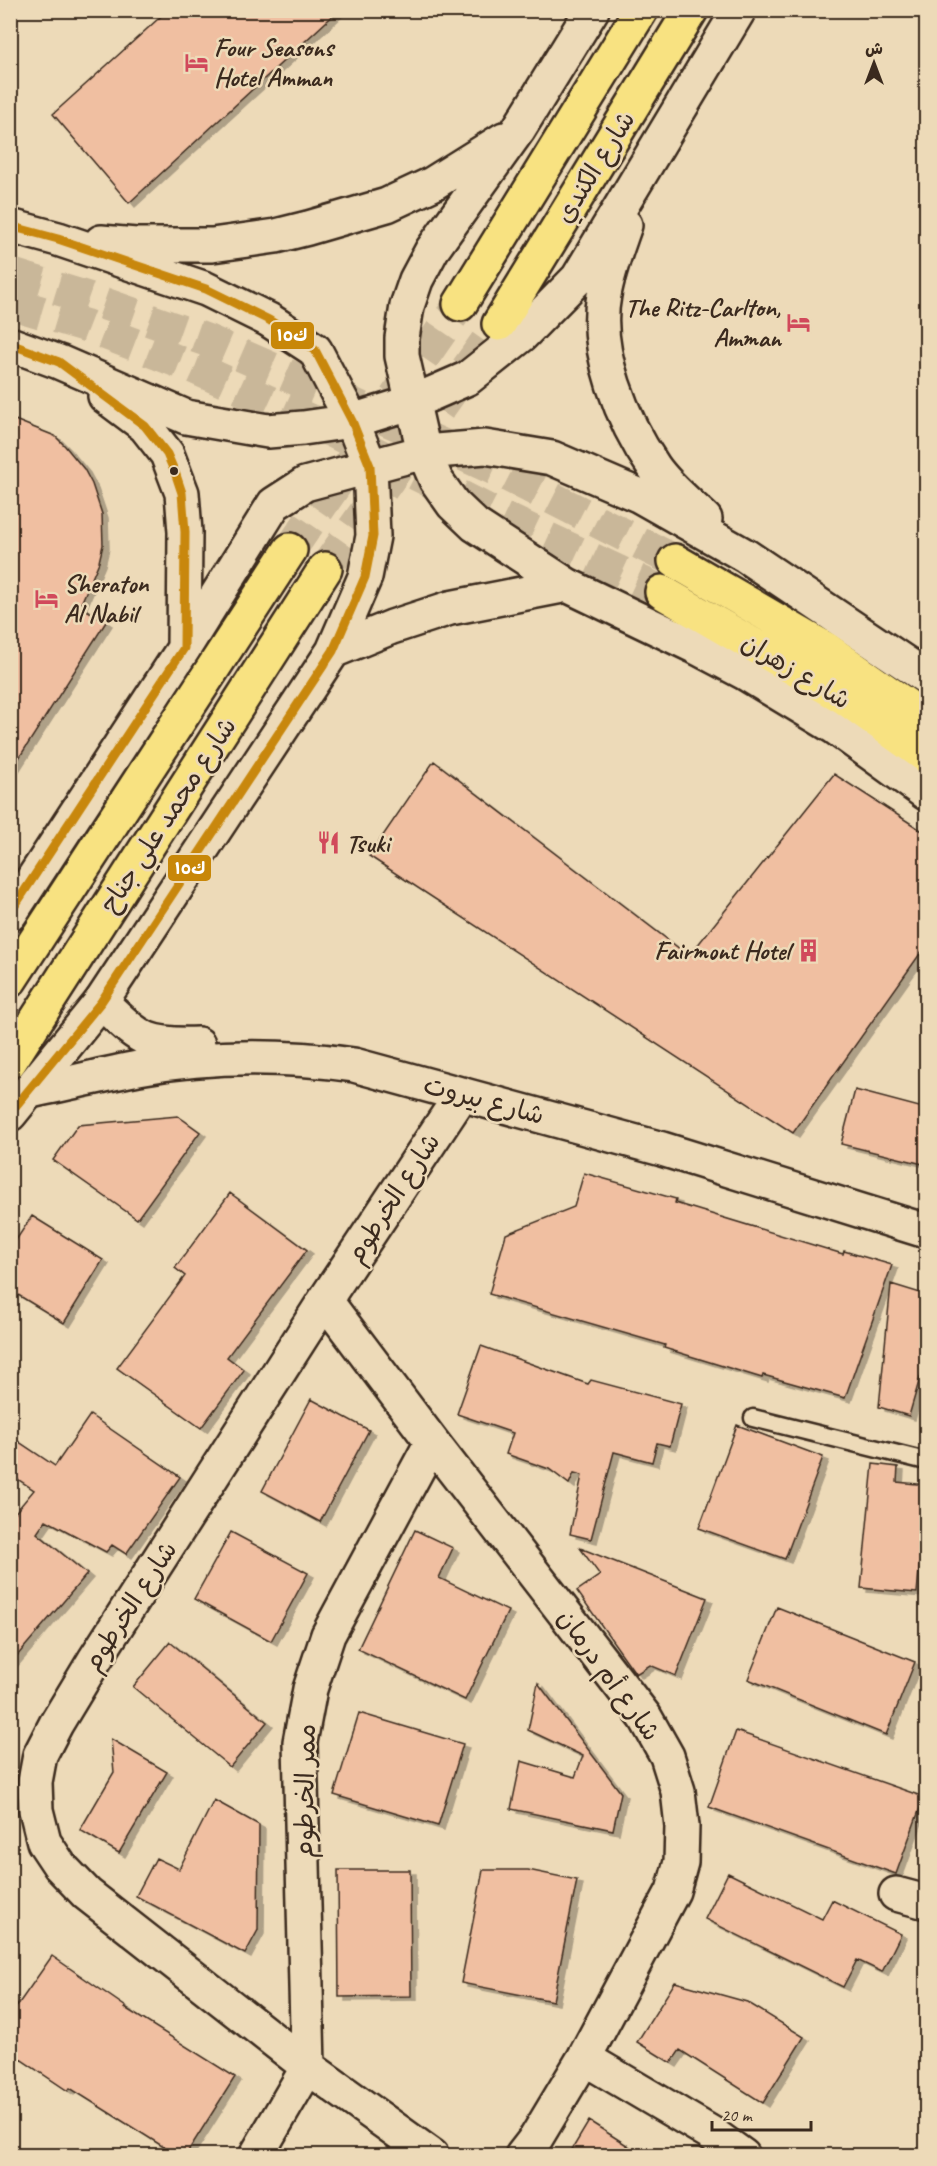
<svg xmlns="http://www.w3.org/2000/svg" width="937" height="2166" viewBox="0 0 937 2166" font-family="Caveat,'Playpen Sans Arabic',sans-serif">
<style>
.building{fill:#f0bfa1;stroke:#3b2a1e;stroke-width:1.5;filter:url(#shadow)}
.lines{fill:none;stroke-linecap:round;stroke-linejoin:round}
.primary-tunnel{stroke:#c9b799;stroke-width:33;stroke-dasharray:33 16;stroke-linecap:butt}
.lane-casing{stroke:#3b2a1e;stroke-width:21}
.street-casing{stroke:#3b2a1e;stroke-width:38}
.secondary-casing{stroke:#3b2a1e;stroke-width:38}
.primary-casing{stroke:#3b2a1e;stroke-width:38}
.lane{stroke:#eddab8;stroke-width:16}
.street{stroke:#eddab8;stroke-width:33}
.secondary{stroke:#eddab8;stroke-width:33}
.primary{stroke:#f8e281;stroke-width:33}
.bus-1-casing{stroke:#eddab8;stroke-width:14}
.bus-1{stroke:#c88708;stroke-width:9}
.bus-dot{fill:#3b2a1e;stroke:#eddab8;stroke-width:2}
.labels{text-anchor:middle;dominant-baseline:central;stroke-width:5;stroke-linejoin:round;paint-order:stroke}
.poi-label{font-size:26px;font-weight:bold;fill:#3b2a1e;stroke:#eddab8;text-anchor:start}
.street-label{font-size:26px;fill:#3b2a1e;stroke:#eddab8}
.line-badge{stroke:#eddab8;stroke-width:2}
.badge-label{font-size:16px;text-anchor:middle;font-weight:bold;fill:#fff}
</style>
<defs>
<filter id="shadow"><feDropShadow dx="6" dy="4" stdDeviation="0" flood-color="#0004"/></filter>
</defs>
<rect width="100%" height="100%" fill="#eddab8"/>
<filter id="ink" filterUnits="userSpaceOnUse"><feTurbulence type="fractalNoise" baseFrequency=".0167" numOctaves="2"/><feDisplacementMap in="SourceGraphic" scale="12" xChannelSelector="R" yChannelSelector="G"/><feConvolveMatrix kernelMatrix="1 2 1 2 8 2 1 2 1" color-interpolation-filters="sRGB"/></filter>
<g filter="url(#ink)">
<path class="building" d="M168,10h171l-210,193 -76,-89z
M10,418l45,18 10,10 19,23 8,15 10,30 1,31 -4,17 -19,44 26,16 -96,150z
M434,761l255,195 145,-182 93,60v110l-134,189 -424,-277z
M855,1090l72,19v56l-86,-21z
M178,1116l22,16 -63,87 -84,-59 25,-35z
M584,1173l92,26 -1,4 168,51 1,-3 48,14 -47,133 -82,-23 -1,3 -98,-30 1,-3 -176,-51 17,-60 68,-27z
M230,1193l77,57 -80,107 17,13 -43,58 -84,-60 68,-92 -10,-8z
M32,1216l71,44 -39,63 -54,-33v-41z
M891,1284l36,11v59l-18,62 -30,-9z
M481,1346l107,38 3,-4 90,24 -11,42 -13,-3 -5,19 -38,-10 -23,87 -21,-5 12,-59 -8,-2 -5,11 -20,-15 -43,-15 7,-21 -56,-19z
M311,1399l58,31 -49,92 -58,-31z
M90,1415l90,62 -54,77 -14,-9 -6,7 -60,-32 -9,13 50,41 -77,90v-153l4,3 20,-24 -24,-16v-38l45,30z
M737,1425l86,32 -38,102 -86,-31z
M873,1464l25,3 -1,15 30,3 -10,108 -56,-5z
M415,1530l38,18 -14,30 69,33 -43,89 -107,-51z
M231,1532l77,41 -37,68 -77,-42z
M580,1548l127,50 -31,78 -26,-11 -14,9 -59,-83 23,-16z
M777,1607l138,55 -29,73 -138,-56z
M170,1642l97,80 -37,45 -97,-80z
M538,1683l83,110 -8,37 -102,-21 10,-48 54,16 8,-21 -55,-26z
M359,1713l104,31 -25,82 -104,-31z
M736,1731l188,66 -28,77 -187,-67z
M111,1739l56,33 -48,81 -39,-23 34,-58z
M214,1800l45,25 -1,105 -13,24 -109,-58 20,-38 23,11z
M338,1870h72l1,126 -72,1z
M483,1870h45l49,10 -24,121 -92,-18z
M728,1873l94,46 10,-19 69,34 -19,38 -25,-12 -14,27 -138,-68z
M52,1956l74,51 -1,1 110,69 -50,79h-7l-108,-68 -2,3 -58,-39v-36z
M675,1982l72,20 57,35 -41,66 -83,-53 -9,13 -34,-21z
M589,2121l55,35h-76z"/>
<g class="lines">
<path class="primary-tunnel" d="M10,274l78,24 118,42 127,55 166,76 176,90
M10,303l74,22 111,43 127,58 167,85 173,81
M395,398l65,-94
M290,550l64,-92
M325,569l174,-245"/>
<defs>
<path id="lane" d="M753,1418l173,43"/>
<path id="street" d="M101,1002c39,36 42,44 97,42
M30,1091c36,-7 72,-16 108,-23 72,-13 144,-13 216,-3l308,84 264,82
M325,1300l107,142 213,275 22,39 11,35 4,35 -1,36 -8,29 -89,167 -48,80 -14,18
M896,1894l30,8
M584,2058l127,75 32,23
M256,2156l52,-89 -8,-325 10,-53 18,-54 104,-193
M432,2156l-124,-89 -221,-173 -27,-28 -16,-24 -8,-32 -1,-28 5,-27 16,-31 38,-63 231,-361 137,-206"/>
<path id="secondary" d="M592,10l-74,120 -86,120 -16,30 -9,26 -5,32v18l22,96 12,28 17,24 22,21 92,60 127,61 51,27 91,55 90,65
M625,225c-8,23 -17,46 -21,70 -11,55 19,127 50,172 13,19 34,36 51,52
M10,226l48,13 148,50 63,31 46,30 37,71 18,45 3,70 -8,41 -32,74 -232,351 -91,112
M101,242l35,3h76l64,-9 32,-8 79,-23 45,-21 72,-45
M10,344l49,18 127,55 82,14 35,-3 49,-7 61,-19 55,-24 54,-43 56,-57 161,-268
M105,396l40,30 22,28 15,39 3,39 -1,116
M333,651l59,-24 58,-19 117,-23
M10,914l174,-266 90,-144 31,-20 119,-32 61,-5 67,11 86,37 108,61 180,121"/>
<path id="primary" d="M460,304l181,-294
M499,324l192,-314
M675,561l151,88 100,70
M662,592l183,106 81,58
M10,980l280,-430
M10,1061l315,-492"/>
</defs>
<use href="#lane" class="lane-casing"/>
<use href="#street" class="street-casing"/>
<use href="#secondary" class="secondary-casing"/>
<use href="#primary" class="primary-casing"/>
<use href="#lane" class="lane"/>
<use href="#street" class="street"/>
<use href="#secondary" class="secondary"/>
<use href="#primary" class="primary"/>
<defs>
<path id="bus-1" d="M10,226l48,13 148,50 63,31 46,30 37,71 18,45 3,70 -8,41 -32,74 -232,351 -91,111
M10,344l49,18 86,64 22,28 9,21 6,18 3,39 -1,116 -174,265"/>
</defs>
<use href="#bus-1" class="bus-1-casing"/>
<use href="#bus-1" class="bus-1"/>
</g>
</g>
<defs>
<symbol id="hotel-bare" viewBox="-9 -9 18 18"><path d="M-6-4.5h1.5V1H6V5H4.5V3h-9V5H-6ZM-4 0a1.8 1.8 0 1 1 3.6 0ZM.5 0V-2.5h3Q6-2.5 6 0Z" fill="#d1495b" stroke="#eddab8" stroke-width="2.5" paint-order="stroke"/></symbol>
<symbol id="restaurant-bare" viewBox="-9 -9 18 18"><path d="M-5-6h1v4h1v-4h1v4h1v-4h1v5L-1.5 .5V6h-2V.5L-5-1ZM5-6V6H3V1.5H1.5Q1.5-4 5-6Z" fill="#d1495b" stroke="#eddab8" stroke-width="2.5" paint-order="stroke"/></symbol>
<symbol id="building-bare" viewBox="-9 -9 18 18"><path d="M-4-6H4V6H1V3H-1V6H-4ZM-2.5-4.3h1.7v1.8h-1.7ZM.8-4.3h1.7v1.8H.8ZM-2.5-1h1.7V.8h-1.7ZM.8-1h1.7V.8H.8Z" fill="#d1495b" stroke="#eddab8" stroke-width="2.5" paint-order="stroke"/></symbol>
</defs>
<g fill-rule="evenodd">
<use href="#hotel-bare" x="180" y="46" width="33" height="33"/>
<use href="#hotel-bare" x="782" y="306" width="33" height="33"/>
<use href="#hotel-bare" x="30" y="582" width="33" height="33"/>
<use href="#restaurant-bare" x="312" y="826" width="33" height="33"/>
<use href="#building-bare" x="792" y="934" width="33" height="33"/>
</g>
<circle class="bus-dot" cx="174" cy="471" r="5"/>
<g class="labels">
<g class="poi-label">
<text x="214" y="47">Four Seasons<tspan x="214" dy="30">Hotel Amman</tspan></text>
<text x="781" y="307" text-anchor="end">The Ritz-Carlton,<tspan x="781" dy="30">Amman</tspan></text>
<text x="64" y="583">Sheraton<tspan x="64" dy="30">Al Nabil</tspan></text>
<text x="346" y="843">Tsuki</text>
<text x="790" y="950" text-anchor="end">Fairmont Hotel</text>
</g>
<g class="street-label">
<text transform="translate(595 167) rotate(-58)">شارع الكندي</text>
<text transform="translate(796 671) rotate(31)">شارع زهران</text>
<text transform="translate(168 815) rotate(-57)">شارع محمد علي جناح</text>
<text transform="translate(484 1100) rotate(15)">شارع بيروت</text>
<text transform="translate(393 1198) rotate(-57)">شارع الخرطوم</text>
<text transform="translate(130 1606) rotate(-57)">شارع الخرطوم</text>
<text transform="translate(609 1675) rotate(54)">شارع أم درمان</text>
<text transform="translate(305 1791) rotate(-89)">ممر الخرطوم</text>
</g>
</g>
<g class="line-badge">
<rect x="270" y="321" width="45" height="29" rx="6" fill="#c88708"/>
<rect x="167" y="854" width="45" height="28" rx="6" fill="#c88708"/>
</g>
<g class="badge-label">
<text x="292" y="341">ك١٥</text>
<text x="190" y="874">ك١٥</text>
</g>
<rect width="937" height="2166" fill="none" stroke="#eddab8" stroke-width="36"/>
<rect x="18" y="18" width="901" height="2130" fill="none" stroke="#3b2a1e" stroke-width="2" filter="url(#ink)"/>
<g transform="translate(874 63)" stroke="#eddab8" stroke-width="4.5" paint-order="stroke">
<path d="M0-4.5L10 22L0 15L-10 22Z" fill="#3b2a1e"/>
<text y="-9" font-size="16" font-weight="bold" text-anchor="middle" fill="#3b2a1e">ش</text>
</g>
<path d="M712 2121v9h99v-9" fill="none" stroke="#3b2a1e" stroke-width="3"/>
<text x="721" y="2121" font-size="18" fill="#3b2a1e" stroke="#eddab8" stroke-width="4.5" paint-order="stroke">20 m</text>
</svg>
